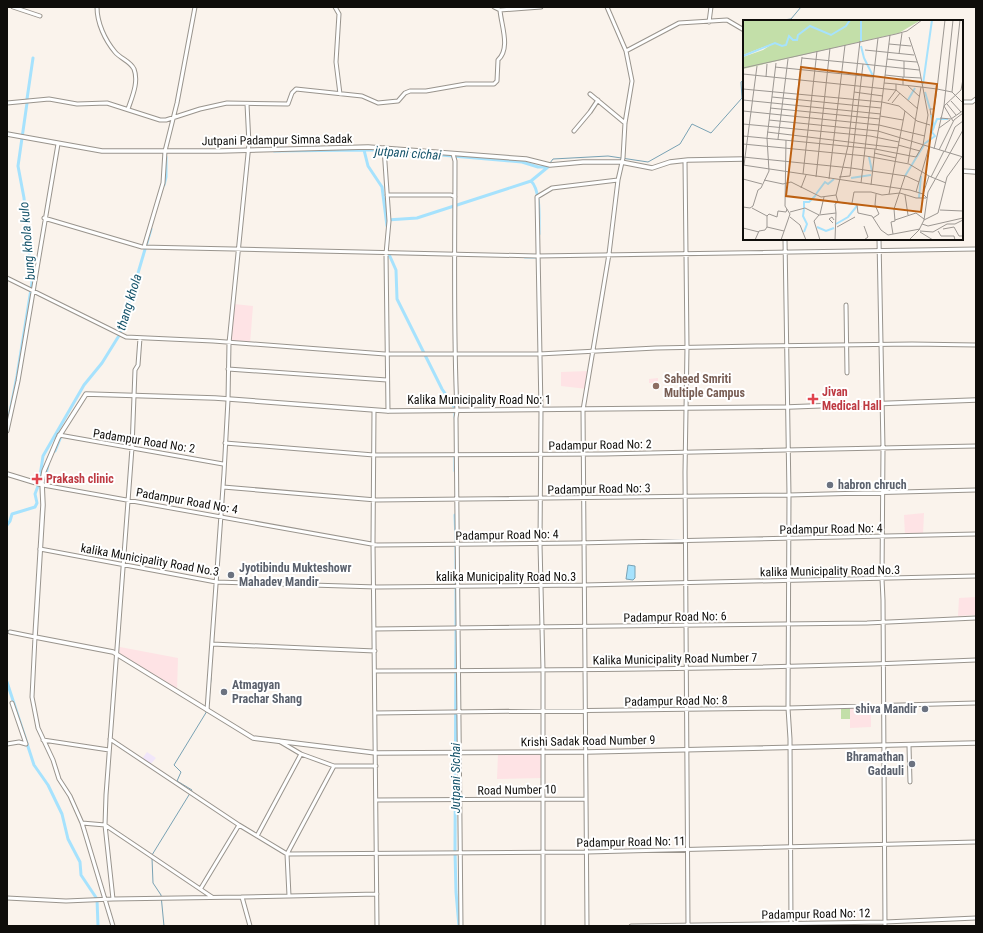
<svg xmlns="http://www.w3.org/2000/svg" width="983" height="933" viewBox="0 0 983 933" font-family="'Roboto Condensed',sans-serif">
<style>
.industrial{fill:#f1e6fa}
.education{fill:#fee3e5}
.green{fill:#c3dfa9}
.water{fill:#a6e2fd;stroke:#79a2b4}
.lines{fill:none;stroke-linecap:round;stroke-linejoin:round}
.stream{stroke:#79a2b4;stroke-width:1}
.canal{stroke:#a6e2fd;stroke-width:3}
.minor-casing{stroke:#99948d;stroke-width:5}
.tertiary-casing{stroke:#99948d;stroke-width:5.5}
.minor{stroke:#fff;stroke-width:3}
.tertiary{stroke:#fff;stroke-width:3.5}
.education-dot{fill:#8d6e63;stroke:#fff;stroke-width:1.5}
.health-dot{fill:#e0444e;stroke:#fff;stroke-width:1.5}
.worship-dot{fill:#6b7280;stroke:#fff;stroke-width:1.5}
.labels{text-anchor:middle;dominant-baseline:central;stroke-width:4;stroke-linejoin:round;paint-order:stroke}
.street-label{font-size:12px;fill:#0f0d0a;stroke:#fff}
.education-label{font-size:12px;font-weight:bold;fill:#785e54;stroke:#fff;text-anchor:start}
.health-label{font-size:12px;font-weight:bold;fill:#be3a42;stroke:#fff;text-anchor:start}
.worship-label{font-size:12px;font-weight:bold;fill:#5b616d;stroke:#fff;text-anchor:start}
.water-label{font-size:13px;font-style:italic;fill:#16546b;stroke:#fff}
.inset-river{fill:none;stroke:#a6e2fd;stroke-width:2}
.inset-road{fill:none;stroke:#9c9792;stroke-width:1}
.view{fill:#bd6011;fill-opacity:0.15;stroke:#bd6011;stroke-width:2}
.inset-edge{fill:none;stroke:#0f0d0a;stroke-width:2}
</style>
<rect width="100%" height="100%" fill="#faf3ec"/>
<path class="industrial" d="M147,752l9,6 -6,7 -8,-6z"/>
<path class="education" d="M234,304l19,2 -3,38 -21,-1z
M589,371l-2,18 -26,-3v-14z
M658,378v11h-4v-6h-5v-4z
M924,513l-1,22 -18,1 -1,-21z
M976,597v18l-18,1 1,-18z
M120,647l58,11 -1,32 -59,-36z
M871,707v20l-21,1v-20z
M541,753l2,25 -46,1 1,-25z"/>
<path class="green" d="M841,708h9v11h-9z"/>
<path class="water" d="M628,565l7,1v12l-2,2 -7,-1z"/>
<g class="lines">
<path class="stream" d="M775,21l16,-2 10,-12
M550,163l3,-4 55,-3 40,6 32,-18 12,-20 19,9 31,-35 -1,-16 3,-2
M209,700l2,-22
M152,855l40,-65 -15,-9 4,-9 -7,-7 33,-54
M152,858l1,25 8,12 3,31"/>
<path class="canal" d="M27,99l6,-41
M385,150h-21l4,16 14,21 5,39
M274,151l90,-1
M395,151l127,11 16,5h10
M164,185l2,-8v-20
M387,220l30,-2 114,-37
M539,234c0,-14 2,-44 -8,-53l17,-14
M388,252l8,18 1,29 27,54
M525,257h14
M425,355l17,34 13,19v9
M9,417l8,-41 15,-93 -8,-85 -6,-32 9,-63
M55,451l7,-17
M455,457v14
M39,483l4,-27 41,-71 18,-22 18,-29 31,-105
M44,484l4,-19
M455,515l1,26
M7,525l3,-4 2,-7 23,-7 2,-4 -2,-9 3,-8
M456,545v40
M456,626v-38
M456,630l-1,222 1,40 3,34
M7,682l27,83 14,20 14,29 6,25 12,23 1,13 16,24 1,27"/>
<defs>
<path id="minor" d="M13,7l27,9
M97,7c0,16 8,33 18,45 6,7 15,9 19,17 5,13 -2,28 -6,40
M335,7l4,7 -3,48 4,32
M494,7l6,3 41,-3
M607,7l19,44
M709,22l2,-15
M590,94l35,29
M962,102h10l4,-3
M7,103l42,-4 28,5 30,-1 53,17h6l34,-11 27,-6 61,1 4,-11 4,-4 66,7 16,7 20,-2 7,-8 5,-2h16l40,-7h28l3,-3 1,-21c13,-12 3,-35 2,-50
M574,131l16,-19 8,-12
M384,148l5,73 -3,33 2,157
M453,154l2,7c0,84 -2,166 2,250l-1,7 5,508
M685,161l2,186 -2,125 3,454
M387,195h64l4,2
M44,218l98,29 395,9 439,-7
M785,239l4,256 -1,213 2,31 1,187
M879,239l4,209 -1,131 1,21 2,326
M144,247l19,-64 2,-32 12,-48 18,-96
M7,278l119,59 87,4 172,13h154l117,-6 101,-2 155,-2 64,1
M846,305l1,68
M228,369l159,11
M374,411l-1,132 4,383
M7,431l11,-50 40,-237
M59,435l164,29
M225,443l149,12 230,-1 372,-8
M43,485l334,60 200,-2 399,-9
M223,487l153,13 413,-5 187,-5
M40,549l176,33 161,5 207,-2 392,-9
M374,629l493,-6 109,-5
M10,632l25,5 -3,60 6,31 15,32 6,19 11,17 12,27 31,103
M212,644l163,7
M375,671c200,-1 401,-2 601,-11
M207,710l17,-237 4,-73 1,-57 20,-199 -2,-40
M375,713l413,-5 188,-5
M110,739l129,86 48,29 300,-2 389,-10
M43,740l66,10
M279,741l22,13 33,12h42
M7,744l12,-2 7,2 -14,-41
M909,746l1,36
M376,800l210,-1
M82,823l23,2 107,72
M257,836l44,-82
M201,888l38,-63
M289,896l88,-2
M7,898l59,3 47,-2 -8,-74 1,-30 26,-347 3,-78 3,-5 2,-27
M113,899l129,-2
M250,926l-8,-29 47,-1 -2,-42 47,-88
M543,926v-256l-3,-126 1,-134 -4,-213 15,-9 66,-8
M587,926l-4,-516 26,-156 9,-74 5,-22 2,-35 7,-42 -6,-30 53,-28 48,-3 17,10
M631,926l254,-4 91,-4"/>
<path id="tertiary" d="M7,134l95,17h118l148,-4 158,12 24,6 33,-3h38l31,6 18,-6 18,-2 56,-1
M962,171l14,1
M976,400l-188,7 -400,4 -173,-13 -129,-4 -28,44 -14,33 -2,11 1,23 -8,132 78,15 140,86 123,15 210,-1 390,-9
M7,474l36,11"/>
</defs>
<use href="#minor" class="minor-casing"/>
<use href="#tertiary" class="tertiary-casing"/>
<use href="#minor" class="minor"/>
<use href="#tertiary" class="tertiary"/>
</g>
<circle class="education-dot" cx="656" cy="386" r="4"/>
<g class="health-dot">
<path d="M811 393h4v4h4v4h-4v4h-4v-4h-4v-4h4z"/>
<path d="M35 473h4v4h4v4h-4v4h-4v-4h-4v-4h4z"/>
</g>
<g class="worship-dot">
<circle cx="830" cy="485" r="4"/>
<circle cx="231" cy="575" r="4"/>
<circle cx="224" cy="692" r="4"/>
<circle cx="925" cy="709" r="4"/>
<circle cx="912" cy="764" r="4"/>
</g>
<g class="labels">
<g class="street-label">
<text transform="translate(277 140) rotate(-1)">Jutpani Padampur Simna Sadak</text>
<text x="479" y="400">Kalika Municipality Road No: 1</text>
<text transform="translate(144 441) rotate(9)">Padampur Road No: 2</text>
<text transform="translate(600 445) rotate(-1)">Padampur Road No: 2</text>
<text transform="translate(599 489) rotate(-1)">Padampur Road No: 3</text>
<text transform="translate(187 501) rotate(10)">Padampur Road No: 4</text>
<text transform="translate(831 529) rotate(-1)">Padampur Road No: 4</text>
<text transform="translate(507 535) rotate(-1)">Padampur Road No: 4</text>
<text transform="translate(150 560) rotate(10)">kalika Municipality Road No.3</text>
<text transform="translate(830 571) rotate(-1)">kalika Municipality Road No.3</text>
<text x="506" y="577">kalika Municipality Road No.3</text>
<text transform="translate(675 617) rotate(-1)">Padampur Road No: 6</text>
<text transform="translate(675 659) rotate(-1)">Kalika Municipality Road Number 7</text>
<text transform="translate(676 701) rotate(-1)">Padampur Road No: 8</text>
<text transform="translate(588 741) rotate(-1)">Krishi Sadak Road Number 9</text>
<text transform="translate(517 790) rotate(-1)">Road Number 10</text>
<text transform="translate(631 842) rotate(-1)">Padampur Road No: 11</text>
<text transform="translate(816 914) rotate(-1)">Padampur Road No: 12</text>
</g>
<g class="education-label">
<text x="664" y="379">Saheed Smriti<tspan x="664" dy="14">Multiple Campus</tspan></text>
</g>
<g class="health-label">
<text x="822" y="392">Jivan<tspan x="822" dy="14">Medical Hall</tspan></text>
<text x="46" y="479">Prakash clinic</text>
</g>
<g class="worship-label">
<text x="838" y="485">habron chruch</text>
<text x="239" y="568">Jyotibindu Mukteshowr<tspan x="239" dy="14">Mahadev Mandir</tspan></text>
<text x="232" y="685">Atmagyan<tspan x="232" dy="14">Prachar Shang</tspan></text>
<text x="917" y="709" text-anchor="end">shiva Mandir</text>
<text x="904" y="757" text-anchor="end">Bhramathan<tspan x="904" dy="14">Gadauli</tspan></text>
</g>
<g class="water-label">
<text transform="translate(408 153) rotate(4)">jutpani cichai</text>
<text transform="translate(27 241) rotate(-95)">bung khola kulo</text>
<text transform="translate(129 302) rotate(-73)">thang khola</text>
<text transform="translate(455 778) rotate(-90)">Jutpani Sichai</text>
</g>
</g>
<g transform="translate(743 20)">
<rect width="220" height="220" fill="#faf3ec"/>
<path d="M0,0h178l-22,13 -156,36v-12l20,-7 11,-7 -31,12z" fill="#c3dfa9"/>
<path class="inset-river" d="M118,21v-21M118,26l3,12M0,36l32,-13 7,3 4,-1 3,-9 4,4h4l1,-5 12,-9 21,9 15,-9 4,-6M121,38l9,18M180,64l9,-64M182,72l5,17M165,80l7,-12M191,106l3,-7h11M181,124l11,-8 -3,-4 2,-5 -3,-12M126,137l3,14M162,156l19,-31M108,158l20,-3M73,174l9,-12 3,2 6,-5M176,178l2,-22M61,188v-6h5l7,-7M93,204l12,-7 9,-11M74,207l9,4 8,-3M61,212l3,-8 -4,-8 1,-7"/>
<path class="inset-road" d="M220,3v32M146,24l22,2M122,30l49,5M156,34l3,-21M59,38l61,6 -13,112 -11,1M144,39l17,2v16M161,41l13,1M120,44l56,6M32,47l98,10M0,48l153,-34 11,-3 15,-11M0,54l153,16 22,19M142,55l18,2M23,57l1,-13M141,63l12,1M160,65l18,2M164,65l13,12M0,69l139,13 17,4 18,15 13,4M111,72l29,4M209,72l8,-72M29,77l109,11M0,80l138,14M145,81l8,-11v-6l7,1v-8l18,1M208,81l10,11 2,-1M149,83l8,-10M204,84l9,11M27,88l110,11M0,91l136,14 46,11M188,95l-1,-6h4l3,-20 15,3 11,11M137,96l23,4M197,98l11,1 10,-7M26,100l109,11 85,26M210,101l-9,-15 17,-16 2,-11M0,104l127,12 29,6M196,108l11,-8M24,112l131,16M0,116l132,13 41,8 7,-12 5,-30 -9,-48 -10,-30M35,119l10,-80M49,121l10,-84M0,124l123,12 43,8 20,12 17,7M155,125l22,6M133,129l14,-114M191,129l10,-43 9,-86M196,130l15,-30 9,-7M202,131l10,-24 8,-6M131,133l22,5M0,137l108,11 55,8 13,6M165,143l13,-76 16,2 8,-69M0,145l167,25 13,4 4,4M1,145l13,-99M60,154l14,-123M73,157l14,-129M188,157l13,-26M0,159l19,5M86,159l16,-134M21,160l19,4 8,-2 30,15 15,-2 12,-49 12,-105M118,163l17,-145M128,165l4,-36M58,168l5,-13M173,172l13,-45M146,174l16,-83M180,174l6,-18M162,175l3,20M95,182l19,3 1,8 14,3 9,14 7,5 32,-6M109,183l2,-11h17l11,3 18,-2 16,5h10M0,187l7,1 3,-2 5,-16 3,-2 8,-17 -2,-33 9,-75M9,188l15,8v11M197,190l23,1M47,192l15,-4 14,7 17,-2 -1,-9 3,-2 -2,-7M77,194l4,-17M76,195l-5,6 6,19M24,196l2,-2 8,3 1,-6 8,1 1,-3M47,197l10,8 6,15M130,198l6,-4 -4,-9 1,-11M152,200l21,-7 8,6M181,200l14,-7 9,-36 16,-22M90,203l-4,-4 3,-2 2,3M179,204l6,2 35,-8M94,207l18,-10M0,208l16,4M200,209l11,-2 5,9h4M177,211l13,1 14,-8h8l8,-4M195,211l3,5h13l1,4M177,212l13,8M150,214l-2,-12 4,-1 -1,-12 11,-33M12,220l4,-9 6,-1 2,-3 17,4M38,220l9,-26 -5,-8 1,-66M92,220l1,-27M121,220l4,-3 -4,-11M166,220l10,-10 5,-10 4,-28 35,-62"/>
<path class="view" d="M58,47l136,17 -16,128 -135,-16z"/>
<rect width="220" height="220" class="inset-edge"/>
</g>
<rect width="983" height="933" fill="none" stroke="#0f0d0a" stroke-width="16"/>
</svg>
